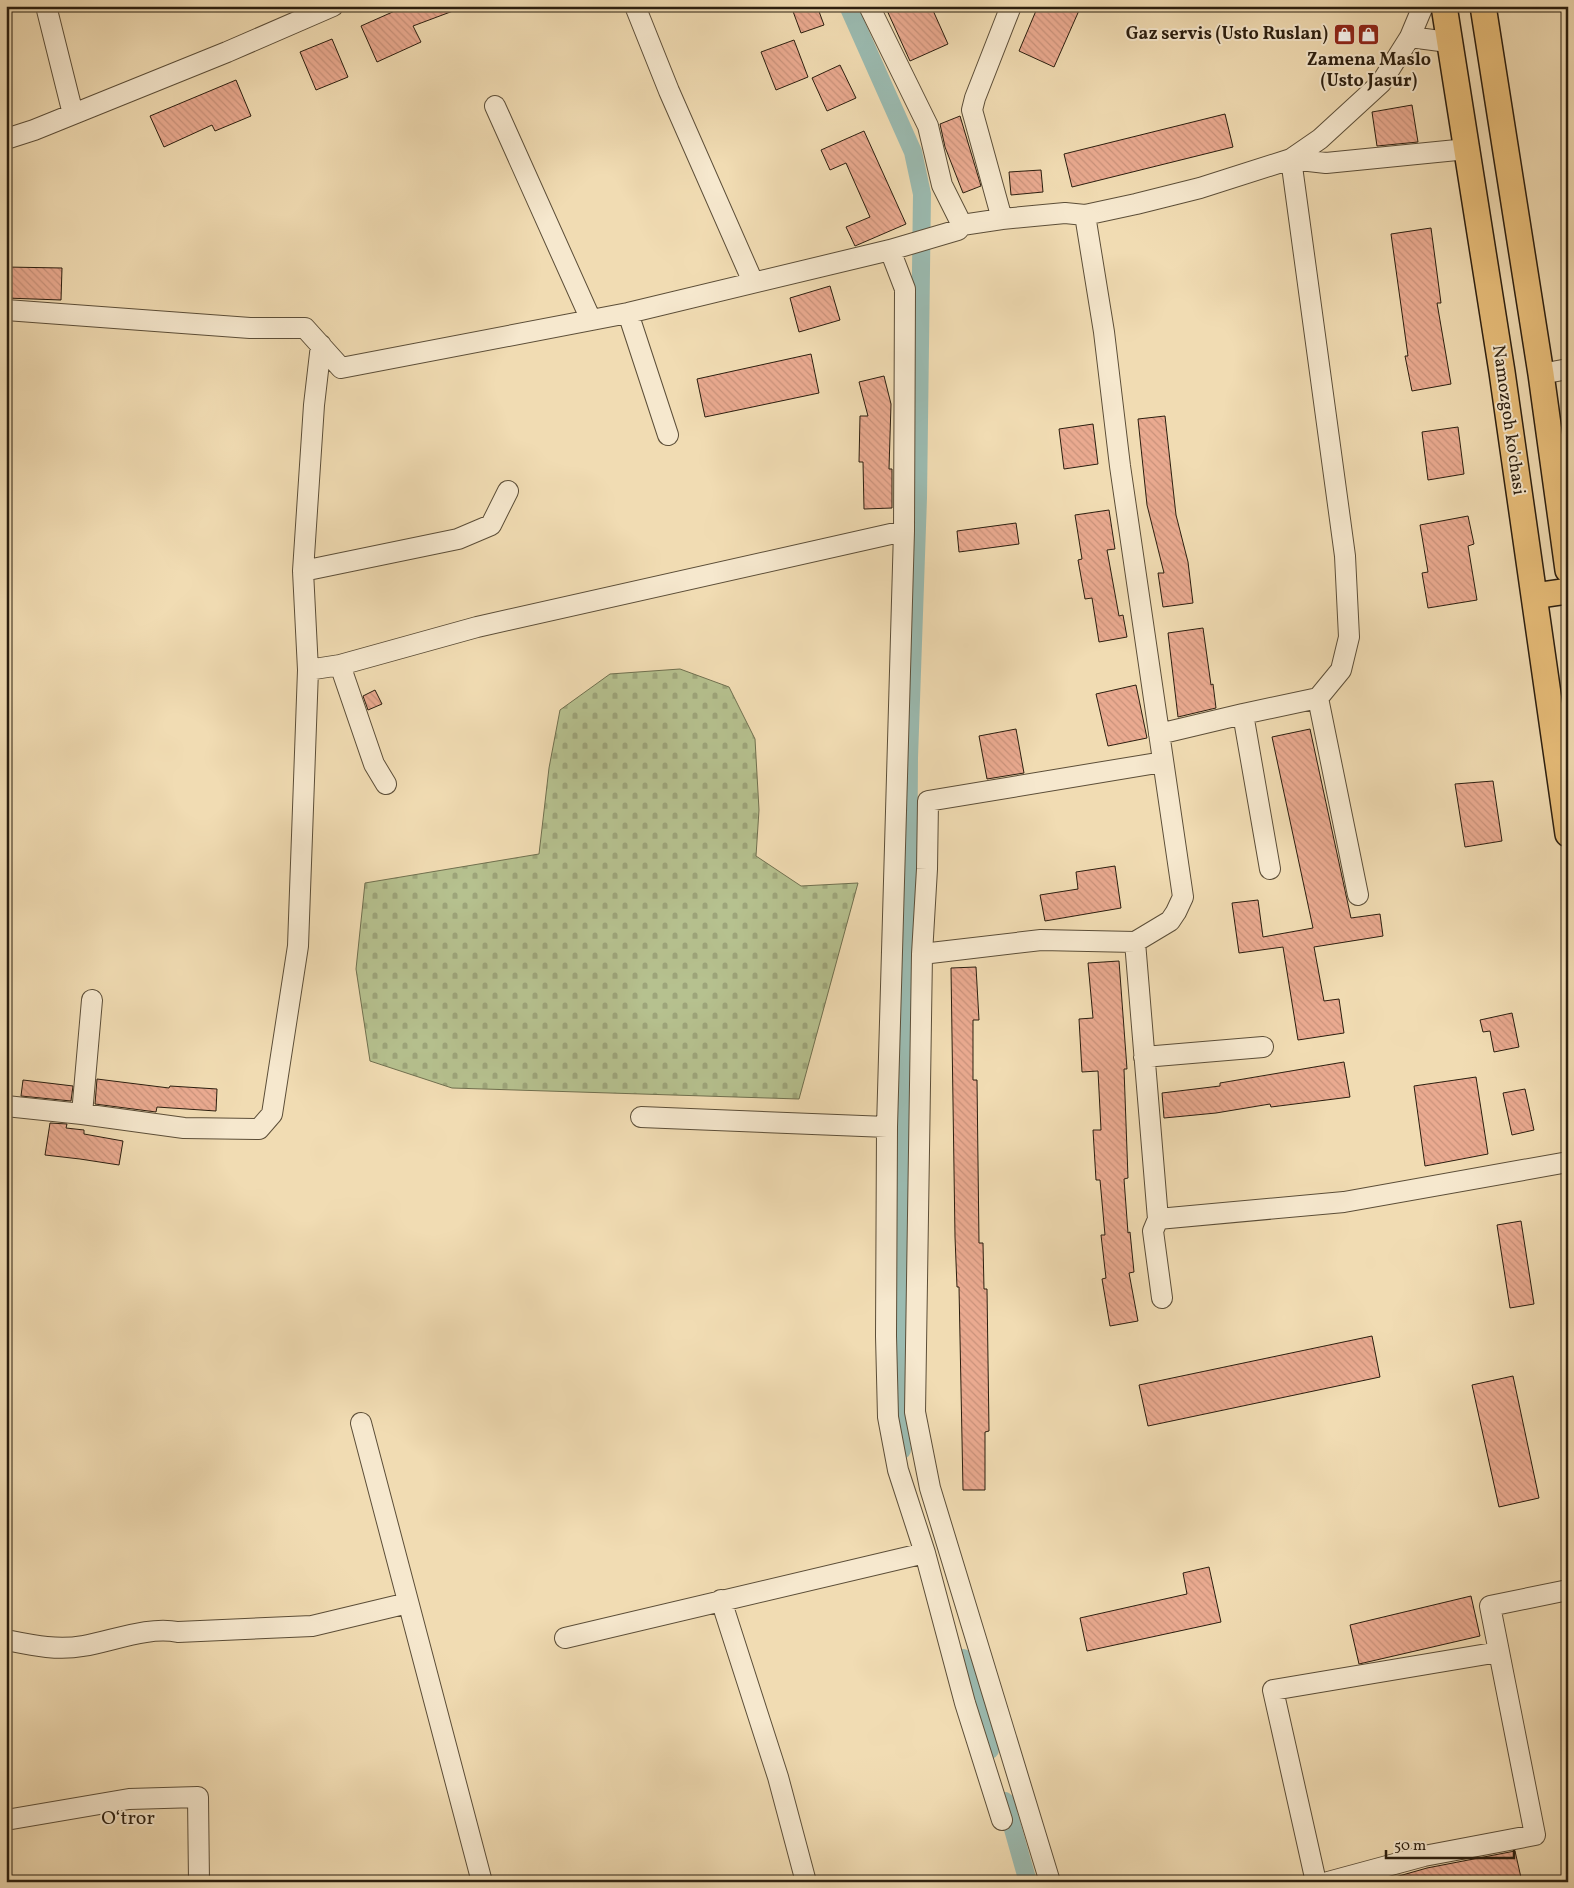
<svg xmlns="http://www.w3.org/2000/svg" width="1574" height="1888" viewBox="0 0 1574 1888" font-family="Vollkorn,serif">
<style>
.cemetery{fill:url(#cemetery-stones);stroke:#70704f}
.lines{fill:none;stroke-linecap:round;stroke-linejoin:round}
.canal{stroke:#9bbbb1;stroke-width:18}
.building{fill:url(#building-back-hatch);stroke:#2b1e0f}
.minor-casing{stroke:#5c4e38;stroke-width:22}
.major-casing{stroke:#2b1e0f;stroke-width:28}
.minor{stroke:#f6e8ce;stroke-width:20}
.major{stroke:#e8be7a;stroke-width:25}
.labels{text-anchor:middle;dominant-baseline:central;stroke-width:4;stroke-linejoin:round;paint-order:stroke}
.poi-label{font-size:18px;font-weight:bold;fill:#2b1e0f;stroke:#f6e8ce;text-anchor:end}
.street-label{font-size:18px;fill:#2b1e0f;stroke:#f6e8ce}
.quarter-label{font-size:20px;fill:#2b1e0f;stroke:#f6e8ce}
</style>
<defs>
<pattern id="cemetery-stones" width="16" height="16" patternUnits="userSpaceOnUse" patternTransform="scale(1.25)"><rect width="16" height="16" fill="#b6c18f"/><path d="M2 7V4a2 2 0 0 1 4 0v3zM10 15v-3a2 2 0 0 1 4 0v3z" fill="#9da57a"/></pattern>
<pattern id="building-back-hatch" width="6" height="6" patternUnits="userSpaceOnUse" patternTransform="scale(1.25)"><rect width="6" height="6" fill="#eaaa90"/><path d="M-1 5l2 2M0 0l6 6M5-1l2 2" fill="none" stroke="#c9927b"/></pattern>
</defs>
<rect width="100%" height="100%" fill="#f1dcb3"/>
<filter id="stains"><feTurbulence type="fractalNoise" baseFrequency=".004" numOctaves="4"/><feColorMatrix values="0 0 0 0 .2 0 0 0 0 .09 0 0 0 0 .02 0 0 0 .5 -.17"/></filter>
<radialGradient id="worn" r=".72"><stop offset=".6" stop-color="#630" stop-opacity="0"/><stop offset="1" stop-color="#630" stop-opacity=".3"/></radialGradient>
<path class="cemetery" d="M680,669l49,18 26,52 4,71 -3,46 45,30 57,-3 -59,216 -347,-11 -82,-27 -14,-92 9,-86 174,-29 10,-86 11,-58 50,-36z"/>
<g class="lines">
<path class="canal" d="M848,6l65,146 9,42 -4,304 -9,260 -3,410 -9,172 1,47 4,63
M963,1658l27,92
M1005,1801l23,81"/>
</g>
<path class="building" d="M406,6h55v2l-48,18 8,16 -44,20 -16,-36z
M791,6h26l7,19 -23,8z
M885,6h46l17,38 -38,17z
M1038,6h43l-27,61 -35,-16z
M332,39l16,38 -32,13 -16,-38z
M794,40l14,37 -32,13 -15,-38z
M840,65l16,33 -29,13 -15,-33z
M236,80l15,36 -36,15 -3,-6 -48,22 -14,-31z
M1412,105l6,37 -41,4 -5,-34z
M1225,114l8,33 -161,40 -8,-33z
M960,116l21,70 -18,7 -18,-46 -5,-23z
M864,131l42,93 -51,22 -9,-19 24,-10 -24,-54 -16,7 -9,-20z
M1041,170l2,22 -32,3 -2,-23z
M1431,228l10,75h-4l14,81 -39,7 -7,-35h3l-17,-122z
M6,267l56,1 -1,32 -55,-2z
M830,286l10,34 -41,12 -9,-34z
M811,354l8,39 -114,24 -8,-38z
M884,376l7,28 -2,65h3v39l-28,1 -1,-47h-4l1,-46h8l-9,-34z
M1165,416l11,99 12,47 5,41 -30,4 -5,-34h6l-17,-68 -9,-86z
M1093,424l5,40 -34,5 -5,-40z
M1458,427l6,47 -36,6 -6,-48z
M1109,510l6,39 -8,1 12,66 4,-1 4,22 -28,5 -7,-44 -7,1 -7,-39 4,-1 -7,-44z
M1468,516l6,28 -6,2 9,54 -49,8 -6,-35 6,-1 -8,-47z
M1016,523l3,21 -60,8 -2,-21z
M1203,628l8,57 2,-1 3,24 -38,9 -10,-84z
M1136,685l11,53 -39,8 -12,-52z
M375,690l7,14 -14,6 -5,-14z
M1016,729l8,44 -37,6 -8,-43z
M1310,729l41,189 29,-4 3,22 -69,11 10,54 15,-2 5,34 -46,7 -15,-93 -44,6 -7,-50 26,-3 5,37 50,-9 -41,-191z
M1493,781l9,60 -37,6 -10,-63z
M1115,866l6,42 -76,13 -5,-26 38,-6 -2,-17z
M1119,961l8,108h-3l4,109 -4,1 4,54 2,-1 4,40 -5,1 9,48 -28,5 -8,-47 4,-1 -5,-43h4l-5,-55h-4l-3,-50h8l-3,-59 -16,1 -3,-53 14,-1 -5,-55z
M976,967l3,53h-6v60h4l2,163h4l1,46h3l2,142 -4,1v58h-22l-4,-203h-2l-2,-50 -4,-269z
M1512,1013l7,34 -25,5 -4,-21 -7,1 -3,-12z
M1344,1062l6,35 -79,10 -1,-3 -54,9 -52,5 -2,-25 58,-7v-3z
M1476,1077l12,77 -63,12 -11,-80z
M97,1079l72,9 1,-2 47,3 -1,22 -59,-4 -1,5 -61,-8z
M23,1080l50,6 -2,15 -50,-5z
M1525,1089l9,41 -22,5 -9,-42z
M50,1123l17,1 -1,4 18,2v4l39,7 -4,24 -39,-6 -35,-4z
M1521,1221l13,83 -24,4 -13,-83z
M1372,1336l8,41 -232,49 -9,-41z
M1513,1376l26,122 -40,9 -27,-122z
M1209,1567l12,55 -134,29 -7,-33 107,-24 -4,-21z
M1471,1596l9,40 -121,28 -9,-39z
M1515,1851l7,31h-144l49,-14z"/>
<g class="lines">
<defs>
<path id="minor" d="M46,6l27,108
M635,6l34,85 84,191
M869,6l59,120 14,59 20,40
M1410,37l38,5
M495,106l96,214
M6,139l28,-9 193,-78 106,-46
M1002,219l-30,-109 3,-12 36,-92
M6,310l244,18h55l36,40 287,-55 262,-63 68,-20 4,-5 40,-6 63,-6 20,2 51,-11 64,-16 91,-29 35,4 141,-14
M628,313l40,122
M1541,374l27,-5
M303,571l155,-32 33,-14 17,-34
M340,665l34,99 12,20
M308,670l-5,-99 11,-166 7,-60
M1243,714l27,155
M1159,734l84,-20 75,-16
M1358,895l-40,-197 23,-28 8,-33 -4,-81 -54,-397 29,-20 61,-56 29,-46 13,-31
M1135,942l23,277 -5,12 9,67
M922,954l119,-14 94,2 35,-21 6,-9 7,-15 -63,-431 -16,-134 -19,-117
M1144,1057l119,-10
M6,1106l76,8 102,14 75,1 13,-15 26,-168 10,-276 32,-5 137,-38 427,-96
M82,1114l10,-114
M641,1117l246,10 17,-596 1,-242 -15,-39
M887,1127l-1,209 2,81 10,53 27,83 40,150 37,117
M1158,1219l186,-17 224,-40
M361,1423l121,459
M721,1600l57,177 28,105
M565,1638l360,-85
M6,1640c25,5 51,11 77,6 30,-5 65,-20 95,-14l134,-6 96,-23
M6,1820l123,-21 69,-2 1,85
M1050,1882l-120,-394 -15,-76 7,-458 5,-85 1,-68 235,-39
M1316,1882l-43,-192 226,-38
M1328,1882l96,-26 111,-21 -45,-229 78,-16"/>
<path id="major" d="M1444,6l58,366 66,462
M1483,6l58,368 27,196
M1534,596l34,-5"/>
</defs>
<use href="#minor" class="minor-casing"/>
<use href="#major" class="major-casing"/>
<use href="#minor" class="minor"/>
<use href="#major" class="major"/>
</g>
<defs>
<symbol id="shop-square" viewBox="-11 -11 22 22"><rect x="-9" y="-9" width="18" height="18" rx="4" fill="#8f2418" stroke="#f6e8ce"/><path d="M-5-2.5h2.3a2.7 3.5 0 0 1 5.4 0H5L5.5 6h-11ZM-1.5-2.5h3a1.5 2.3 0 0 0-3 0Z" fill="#fff"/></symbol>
</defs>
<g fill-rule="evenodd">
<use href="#shop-square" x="1332" y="22" width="25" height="25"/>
<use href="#shop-square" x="1356" y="22" width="25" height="25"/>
</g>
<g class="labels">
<g class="poi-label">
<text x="1328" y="34">Gaz servis (Usto Ruslan)</text>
<text x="1369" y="60" text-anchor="middle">Zamena Maslo<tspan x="1369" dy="21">(Usto Jasur)</tspan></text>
</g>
<g class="street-label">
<text transform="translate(1508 420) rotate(82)">Namozgoh ko'chasi</text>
</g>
<g class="quarter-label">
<text x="128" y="1819">Oʻtror</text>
</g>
</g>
<rect width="1574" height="1888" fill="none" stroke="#f1dcb3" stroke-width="25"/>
<rect x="8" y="8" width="1559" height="1873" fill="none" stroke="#2b1e0f" stroke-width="2.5"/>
<rect x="12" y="12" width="1549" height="1863" fill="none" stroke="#2b1e0f"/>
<path d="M1386 1850v8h128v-8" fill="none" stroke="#2b1e0f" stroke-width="2.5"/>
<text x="1394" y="1850" font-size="15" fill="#2b1e0f" stroke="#f6e8ce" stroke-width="4" paint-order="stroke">50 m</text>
<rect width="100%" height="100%" filter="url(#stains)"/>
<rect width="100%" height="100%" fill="url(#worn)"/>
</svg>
